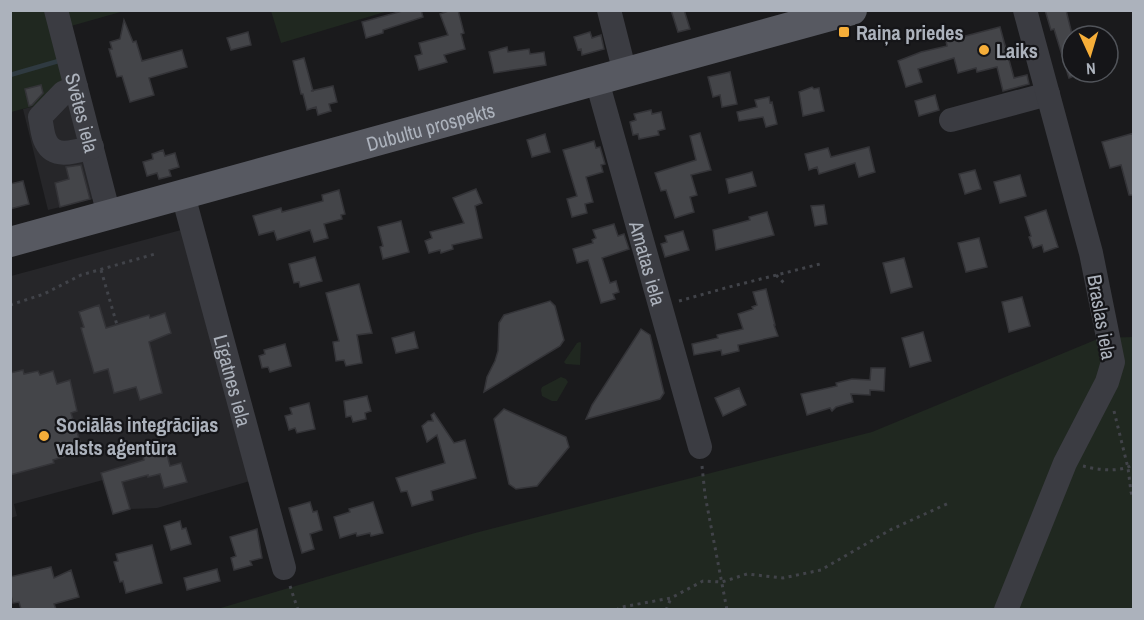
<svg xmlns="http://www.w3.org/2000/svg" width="1144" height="620" viewBox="0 0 1144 620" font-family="'Archivo Narrow',sans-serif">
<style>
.built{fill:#262629}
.green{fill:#202820}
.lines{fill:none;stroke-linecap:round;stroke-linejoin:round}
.stream{stroke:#2f3a41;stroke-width:4.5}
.building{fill:#444549;stroke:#343438;stroke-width:1.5}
.path{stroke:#414349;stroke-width:3;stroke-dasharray:3 4.5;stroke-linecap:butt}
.minor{stroke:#3b3c42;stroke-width:24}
.major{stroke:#575961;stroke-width:30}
.poi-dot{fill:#f6ae39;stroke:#151518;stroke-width:2}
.labels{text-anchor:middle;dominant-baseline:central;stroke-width:4.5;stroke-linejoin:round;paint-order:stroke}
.poi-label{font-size:20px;font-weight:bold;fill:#acb2bc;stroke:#151518;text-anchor:start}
.street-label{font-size:20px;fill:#acb2bc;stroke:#151518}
</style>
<rect width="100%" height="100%" fill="#1a1a1c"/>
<path class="built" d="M73,96l24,102 -49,12 -25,-101z
M181,230l69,251 -93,27 -27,1 -17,5 -10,-34 -89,24 3,12 -6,2v-242z"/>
<path class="green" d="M10,11h39l24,85 -62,16z
M64,11h60l-53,15z
M271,11v-1l117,1 -107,32z
M1133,337v272l-919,1 261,-77 397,-101 228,-94z
M580,342l1,1 -1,22 -14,-1 -2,-2 13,-19z
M561,377l5,2 2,3 -11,19h-5l-10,-5 -1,-6 1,-3z"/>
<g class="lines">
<path class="stream" d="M10,75l52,-15"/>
</g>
<path class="building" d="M406,10h15l2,7 -40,13v3l-17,5 -4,-16z
M451,10h7l6,23 -3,1 4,15 -21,6 3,7 -28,8 -4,-14 7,-2 -3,-11 29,-8 -8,-21z
M671,10h13l6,19 -12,3z
M1045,10h21l6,24v43l-3,1 -15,-49 -3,1z
M124,20l9,22 3,-1 6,20 40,-11 5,17 -38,11 5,17 -24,7 -8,-26 -5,1 -8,-28h3l-2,-7 10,-3z
M1000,27l14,51 13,-3 2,9 -26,7 -6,-24 -20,5 -1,-4 -18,5 -4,-15 -36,11 4,13 -16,5 -8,-26 23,-9 26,-6 -1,-5z
M248,32l3,13 -20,5 -4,-12z
M590,32l2,6 9,-3 3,14 -22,6 -1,-6 -3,1 -4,-13z
M507,47l1,5 21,-3 1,5 14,-2 2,13 -52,8 -5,-21z
M304,58l9,33h-2l22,-5 4,16 -8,2 2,7 -13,4 -2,-8 -9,3 -4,-16h-2l-8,-33z
M730,72l7,32 -15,3 -2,-12 -7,2 -5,-20z
M41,85l2,8 -11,12 -3,1 -4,-17z
M812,87l2,2 5,-1 5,23 -21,5 -4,-24z
M935,95l4,15 -20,6 -4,-15z
M769,97l1,6 2,-1 5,22 -11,3 -3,-10 -24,4 -2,-9 20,-5 -2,-7z
M651,110l1,4 9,-2 4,17 -7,2 1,4 -20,4 -1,-5 -5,1 -3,-13 6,-2 -2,-6z
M700,133l11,37 -20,5 6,20 -7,2 4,15 -19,6 -9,-28 -5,1 -6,-18 41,-13 -6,-24z
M1134,133v62h-5l-8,-30 -11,3 -8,-26z
M545,134l5,18 -18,5 -5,-17z
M594,141l2,7 4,-1 5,17 -4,1 2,7 -17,5 7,25 -8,2 2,9 -15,4 -5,-18 10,-3 -14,-46z
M869,147l6,25 -16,5 -4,-14 -36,11 -2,-7 -8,3 -4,-16 23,-6 3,9z
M163,150l2,6 10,-3 4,14 -10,3 2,6 -12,3 -2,-6 -10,3 -4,-14 10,-3 -1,-5z
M81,165l9,34 -30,8 -5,-24 14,-4 -3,-12z
M975,170l6,19 -16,5 -6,-20z
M752,172l4,14 -27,7 -3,-14z
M1020,175l6,21 -26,7 -6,-21z
M23,181l6,23 -19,5v-25z
M476,189l6,14 -7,3 7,32 -30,7 1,4 -12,4 -1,-3 -11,3 -4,-12 7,-3 -2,-6 34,-9 -11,-25z
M339,190l6,24 -4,1 1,4 -18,5 4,14 -14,4 -4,-12 -33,10 -3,-9 -15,4 -6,-19 28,-8 1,4 41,-11 -1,-6z
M824,205l3,19 -12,2 -4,-20z
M1046,210l12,37 -14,5 -2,-7 -9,3 -4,-11 2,-1 -6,-19z
M767,212l7,23 -58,15 -3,-20 37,-10 -1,-3z
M401,221l8,31 -26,7 -3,-12 3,-1 -5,-19z
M614,224l4,12 6,-2 5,15 -27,9 8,25 6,-2 3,11 -6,2 2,5 -14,4 -13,-43 -11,3 -4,-14 20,-6 -1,-3 4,-2 -3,-8z
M683,231l6,19 -24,7 -4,-13 6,-2 -2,-6z
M979,238l8,29 -21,5 -8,-29z
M315,257l7,24 -22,6 -1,-5 -5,1 -5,-19z
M904,258l8,29 -21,6 -8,-30z
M359,284l13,49 -15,2 5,28 -16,3 -2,-6 -8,1 -3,-19 6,-1 -13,-48z
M766,289l9,36h-1l4,11 -40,9 1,6 -17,4 -1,-5 -27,5 -2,-11 26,-6 -1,-3 26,-6 -5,-15 15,-5 -1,-2 5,-2 -4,-13z
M1022,297l8,29 -21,6 -7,-30z
M550,301l5,5 9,34 -4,6 -76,46 3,-15 8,-16 3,-10 1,-28 5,-8z
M99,305l7,23 43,-13 1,3 15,-5 6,20 -22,9 13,51 -22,7 -4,-13 -22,6 -6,-24 -14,4 -13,-45 3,-1 -5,-15z
M641,329l9,6 14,58 -4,6 -74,20 6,-14z
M414,332l4,16 -22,5 -4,-15z
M923,332l8,29 -21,6 -8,-29z
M285,344l6,22 -21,6 -2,-5 -6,1 -3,-12 6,-2 -1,-4z
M871,368h14l-1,23 -14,-1v5l-19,-1 2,8 -17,5 -4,4 -2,-3 -23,7 -6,-21 36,-8 -1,-3 16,-4 18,1z
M23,370l1,4 14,-3 2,4 13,-4 4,13 13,-4 7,31 -6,2 12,38 -30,9 1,3 -44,12v-102z
M739,388l7,17 -23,11 -8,-18z
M367,396l4,15 -6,2 1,6 -13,3 -2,-6 -5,1 -2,-16z
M309,403l6,26 -18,4 -2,-5 -6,2 -4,-14 7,-2 -2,-6z
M504,409l62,28 3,10 -32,39 -21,3 -7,-5 -15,-65z
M434,413l20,30 11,-3 11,38 -45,13 2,9 -21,6 -5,-15 -6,1 -5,-14 49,-15 -8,-28 -10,7 -5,-16 6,-5h5l-2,-6z
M165,447l5,19 11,-3 6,19 -23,6 -4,-14 -12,3v-2l-26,7 8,27 -17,5 -12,-41 43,-13 -2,-6z
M310,502l3,10 4,-1 5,19 -12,4 4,15 -12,4 -13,-45z
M373,502l10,31 -12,3 -1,-3 -13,3 -1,-3 -16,5 -6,-21 16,-5 -1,-3z
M180,521l2,8 4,-1 5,16 -20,6 -7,-24z
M257,529l5,29 -12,3 2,4 -18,5 -3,-12 5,-2 -6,-19z
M152,545l10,38 -36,10 -3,-12 -3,1 -6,-20 4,-1 -2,-7z
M51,567l3,11 17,-8 8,27 -25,7 2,5h-35l-2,-7 -6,1 -3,-11v-15z
M217,569l3,12 -33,9 -3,-12z"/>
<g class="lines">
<path class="path" d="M101,270l16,55
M776,275l8,8
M679,301l50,-14 95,-24
M10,305l34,-11 37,-19 74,-21
M1114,411l14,57 3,24 3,8
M702,466l3,29 22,115
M1083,466c15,4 37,7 51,-2
M290,586l8,24
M616,610l6,-3 49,-9 32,-17 19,1 25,-8 36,4 38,-8 69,-40 61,-28
M666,610l5,-12"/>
<g class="minor">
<path id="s1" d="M56,10l53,205"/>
<path d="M609,10l16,63"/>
<path id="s2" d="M597,81l103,366"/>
<path d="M76,87l-13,6 -23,24c2,8 2,18 6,25 9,18 31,9 46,5"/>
<path d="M951,120l97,-26"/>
<path id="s3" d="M183,195l101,373"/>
<path d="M1006,610l59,-147 42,-81 6,-20 -22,-109 -66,-243"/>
</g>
<path class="major" id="s4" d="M10,242l842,-232"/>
</g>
<g class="poi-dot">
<rect x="838" y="26" width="12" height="12" rx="3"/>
<circle cx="984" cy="50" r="6"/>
<circle cx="44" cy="436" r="6"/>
</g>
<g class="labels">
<g class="poi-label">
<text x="856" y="32">Raiņa priedes</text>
<text x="996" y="50">Laiks</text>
<text x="56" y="424">Sociālās integrācijas<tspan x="56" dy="23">valsts aģentūra</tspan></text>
</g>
<g class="street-label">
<text stroke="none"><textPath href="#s1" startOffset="106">Svētes iela</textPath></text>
<text stroke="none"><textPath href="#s4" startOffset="436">Dubultu prospekts</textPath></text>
<text stroke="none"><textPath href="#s2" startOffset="189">Amatas iela</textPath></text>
<text transform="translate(1102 317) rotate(80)">Braslas iela</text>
<text stroke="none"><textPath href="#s3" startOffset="192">Līgatnes iela</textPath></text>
</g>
</g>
<rect width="1144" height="620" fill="none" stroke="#acb2bc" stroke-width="24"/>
<g transform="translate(1090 54) rotate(176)"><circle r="28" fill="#151518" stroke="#51545a" stroke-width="1.5"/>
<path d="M0-4.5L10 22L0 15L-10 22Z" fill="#f6ae39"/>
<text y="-9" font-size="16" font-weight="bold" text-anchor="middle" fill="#acb2bc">N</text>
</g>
</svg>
